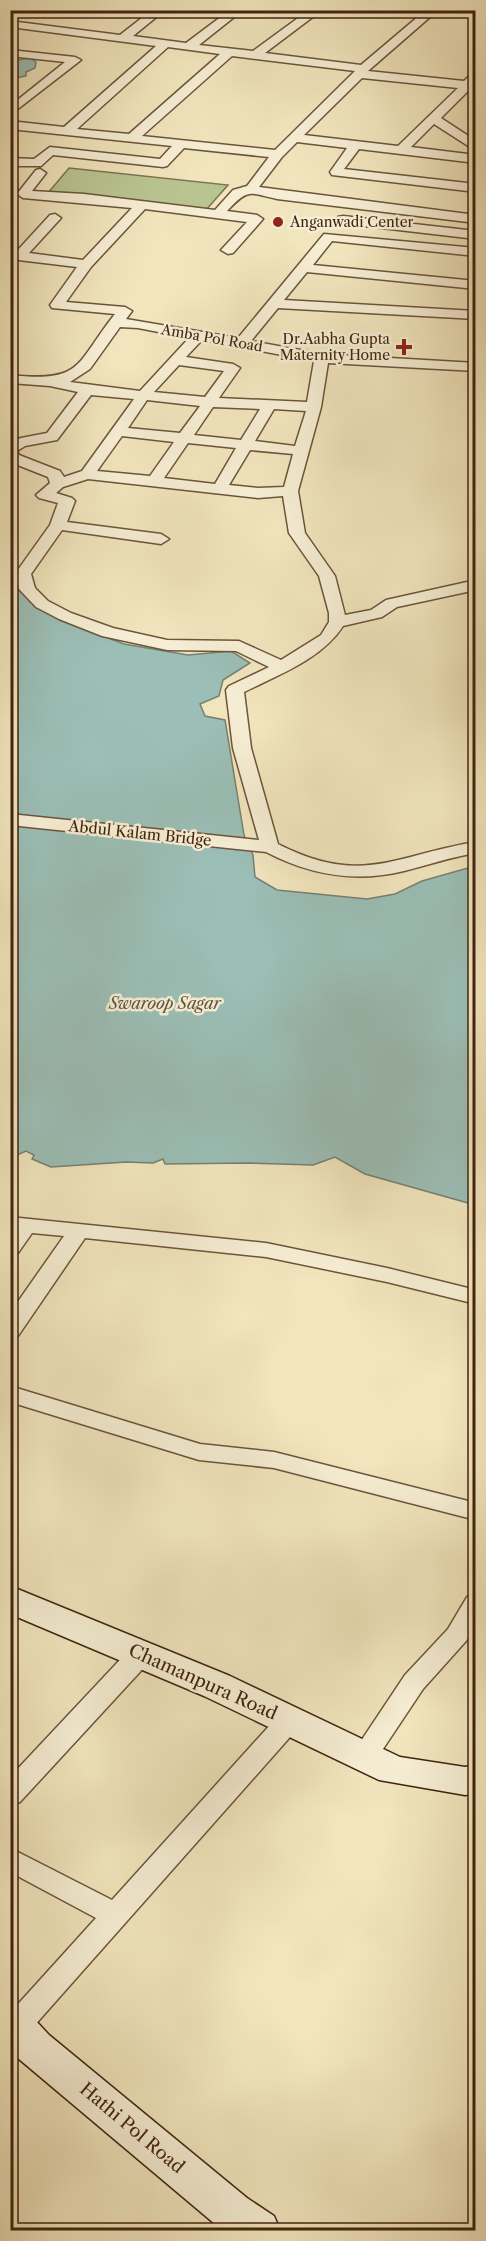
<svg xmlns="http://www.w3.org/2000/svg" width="486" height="2241" viewBox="0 0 486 2241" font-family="'Libre Caslon Text',serif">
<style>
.green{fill:#b9c591;stroke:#7d7450;stroke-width:1.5}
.water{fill:#9bbeb6;stroke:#778073;stroke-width:1.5}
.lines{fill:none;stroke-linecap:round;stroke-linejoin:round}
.street-casing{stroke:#6d543a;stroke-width:3}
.secondary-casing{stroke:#41230e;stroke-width:3}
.street{fill:#f6eed4;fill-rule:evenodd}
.secondary{fill:#f6eed4;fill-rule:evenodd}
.poi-dot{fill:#8f2418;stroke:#f6eed4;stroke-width:2}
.labels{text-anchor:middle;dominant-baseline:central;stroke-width:5;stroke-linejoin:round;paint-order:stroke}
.far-poi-label{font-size:14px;fill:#41230e;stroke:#f6eed4;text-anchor:start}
.far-street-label{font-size:14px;fill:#41230e;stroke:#f6eed4}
.street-label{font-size:15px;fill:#41230e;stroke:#f6eed4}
.water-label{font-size:16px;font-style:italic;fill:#5c5240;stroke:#f6eed4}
.near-street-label{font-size:18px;fill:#41230e;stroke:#f6eed4}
</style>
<rect width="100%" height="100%" fill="#f1e5bd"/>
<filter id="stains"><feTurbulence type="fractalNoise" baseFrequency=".00333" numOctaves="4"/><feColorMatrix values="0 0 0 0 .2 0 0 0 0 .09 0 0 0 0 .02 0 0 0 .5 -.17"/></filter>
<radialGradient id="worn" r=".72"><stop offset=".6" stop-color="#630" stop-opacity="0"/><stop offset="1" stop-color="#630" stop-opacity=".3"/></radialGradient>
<path class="green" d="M69,168l159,17 -22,25 -158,-17z"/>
<path class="water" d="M30,58l6,4 -1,6 -9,4v4l-15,3v-18z
M11,569h2l-2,9 36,31 27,16 50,19 64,11 43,-4 19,12 -27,17 -4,16 -19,8 5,12 20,4 19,115 9,20 2,22 22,13 90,9 28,-5 27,-13 53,-15v339l-110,-31 -30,-17 -22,8 -63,-2 -85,1 -2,-5 -10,4 -27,-1 -75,5 -19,-8 2,-4 -8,-4 -11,5 -4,-3z"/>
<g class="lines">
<defs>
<path id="street" d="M152,10h13l-32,26 53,7 44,-33h13l-44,35 54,6 56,-41h13l-57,43 96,12 65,-55h12l-70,61 96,10 5,-5 7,-1v19l-8,-3 -27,27 35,23v10l-42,-27 -23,23 65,8v8l-117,-14 -15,20 132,15v8l-144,-17 -2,-3 17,-24 -50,-6 -15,15 -23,30 217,28v8l-199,-24c-29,-7 -29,-10 -50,12l30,4 6,4 -30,34 -5,1 -7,-4 26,-28 -102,-13 -54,58 -25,35 59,5 7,4 -6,8 112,19 86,-104 152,14v8l-144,-15 -19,24 163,16v8l-169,-17 -23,28 192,11v8l-198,-11 -27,33 71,13 154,9v8l-148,-8 -7,44 -23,84 7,42 30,43 10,39 26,-5 15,-10 90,-20v10l-79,17 -15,10 -39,9c-21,33 -65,49 -99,66l7,56 27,96c85,43 116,11 198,-2v11c-25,4 -48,12 -72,18 -49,12 -94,4 -138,-19l-256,-27v-11l249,26 -26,-92 -7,-58 3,-4 40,-19 -33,-16 -69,-1 -65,-14 -43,-17 -23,-12 -17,-18 -4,-15 35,-49 8,-22 -19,-5 -3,-3 14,-12 -2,-6 -38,-15v-20l11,-4 26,-5 31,-41 -28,-6 -40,-3v-8c74,8 65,-11 105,-61l-63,-6 -2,-3 27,-38 -67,-8v-8l6,1 34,-37 5,-1 6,4 -32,35 54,7 49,-52 -109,-10 -6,-4 19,-24 4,-1 6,4 -14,18 52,3 131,16 18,-20 14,-4 22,-29 -85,-9 -17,18 -4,1 -110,-12 -12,11h-31v-8l24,1 16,-12 110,12 12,-13 -162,-17v-8l54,6 92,-81 -146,-19v-6l110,14zM168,47l52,7 -91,80 -52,-5zM232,56l123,15 -80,79 -133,-14zM362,78l96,10 -60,58 -94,-11zM120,327l18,1 51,10 -49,53 -70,-9 20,-13zM202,340l112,21 -7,41 -88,-4 21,-30 -7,-4 -47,-7zM179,365l45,6 -19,26 -51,-5zM91,395l43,4 -52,72 -18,6 -4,-6 -41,-16 -2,-4 8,-5 32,-6zM147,400l53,6 -20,27 -52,-5zM213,407l47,2 -19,31 -47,-5zM274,409l32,2 -11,35 -40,-5zM122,436l52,6 -24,34 -53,-5zM188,443l48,5 -21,36 -51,-6zM250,450l43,4 -9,33 -26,1 -29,-3zM88,479l170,19 25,-2 6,37 30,43 10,37v9l-8,13 -40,25 -42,-19 -72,-1 -54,-12 -42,-15 -23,-12 -13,-13 -4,-14 31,-44 99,14 8,-5 -8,-5 -94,-12 8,-21 -3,-3 -16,-5 7,-6z
M459,10l17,2v8z
M10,50l65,7 6,3 -71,55v-9l55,-44 -55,-6z
M343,216l133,15v8l-138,-16 -1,-3 1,-3z
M10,1217l256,26 121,25 89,22v14l-89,-22 -121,-25 -181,-19 -67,98 -8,2v-25l54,-77 -32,-3 -14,20 -8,2z
M10,1386l190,58 74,8 202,51v17l-202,-52 -75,-8 -189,-58z
M476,1594v31l-10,16 -43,48 -50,75 -9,3 -9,-3 -4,-7 4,-7 50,-75 43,-46 19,-32z
M141,1645l9,2 4,7 -4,7 -130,141 -10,3v-28l122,-130z
M289,1711l9,3 4,7 -4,7 -272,307 -10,4 -6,-2v-24l86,-95 -86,-46v-24l102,52 168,-186z"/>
<path id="secondary" d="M10,1586l220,90 170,81 65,10 11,-2v29l-11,1 -86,-15 -175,-84 -194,-82z
M10,2004l15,5 24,26 198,163 27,18 6,14h-56l-9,-6 -196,-165 -9,-9z"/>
</defs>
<use href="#street" class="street-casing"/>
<use href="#secondary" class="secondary-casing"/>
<use href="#street" class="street"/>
<use href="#secondary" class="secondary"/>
</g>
<g class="poi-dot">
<circle cx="278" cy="222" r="6"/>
<path d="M401 338h6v6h6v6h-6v6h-6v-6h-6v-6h6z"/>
</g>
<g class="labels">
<g class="far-poi-label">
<text x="290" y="222">Anganwadi Center</text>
<text x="390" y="339" text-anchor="end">Dr.Aabha Gupta<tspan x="390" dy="16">Maternity Home</tspan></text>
</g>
<g class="far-street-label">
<text transform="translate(212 338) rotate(10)">Amba Pol Road</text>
</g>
<g class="street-label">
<text transform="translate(140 833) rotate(6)">Abdul Kalam Bridge</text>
</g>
<g class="water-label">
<text x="165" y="1003">Swaroop Sagar</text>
</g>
<g class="near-street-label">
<text transform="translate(203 1682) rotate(24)">Chamanpura Road</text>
<text transform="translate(132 2128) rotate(40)">Hathi Pol Road</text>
</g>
</g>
<rect width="486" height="2241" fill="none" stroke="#f1e5bd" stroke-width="36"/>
<rect x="12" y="12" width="462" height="2217" fill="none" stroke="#41230e" stroke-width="3"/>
<rect x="18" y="18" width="450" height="2205" fill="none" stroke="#41230e" stroke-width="1.5"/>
<rect width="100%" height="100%" filter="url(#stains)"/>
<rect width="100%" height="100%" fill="url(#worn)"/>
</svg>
